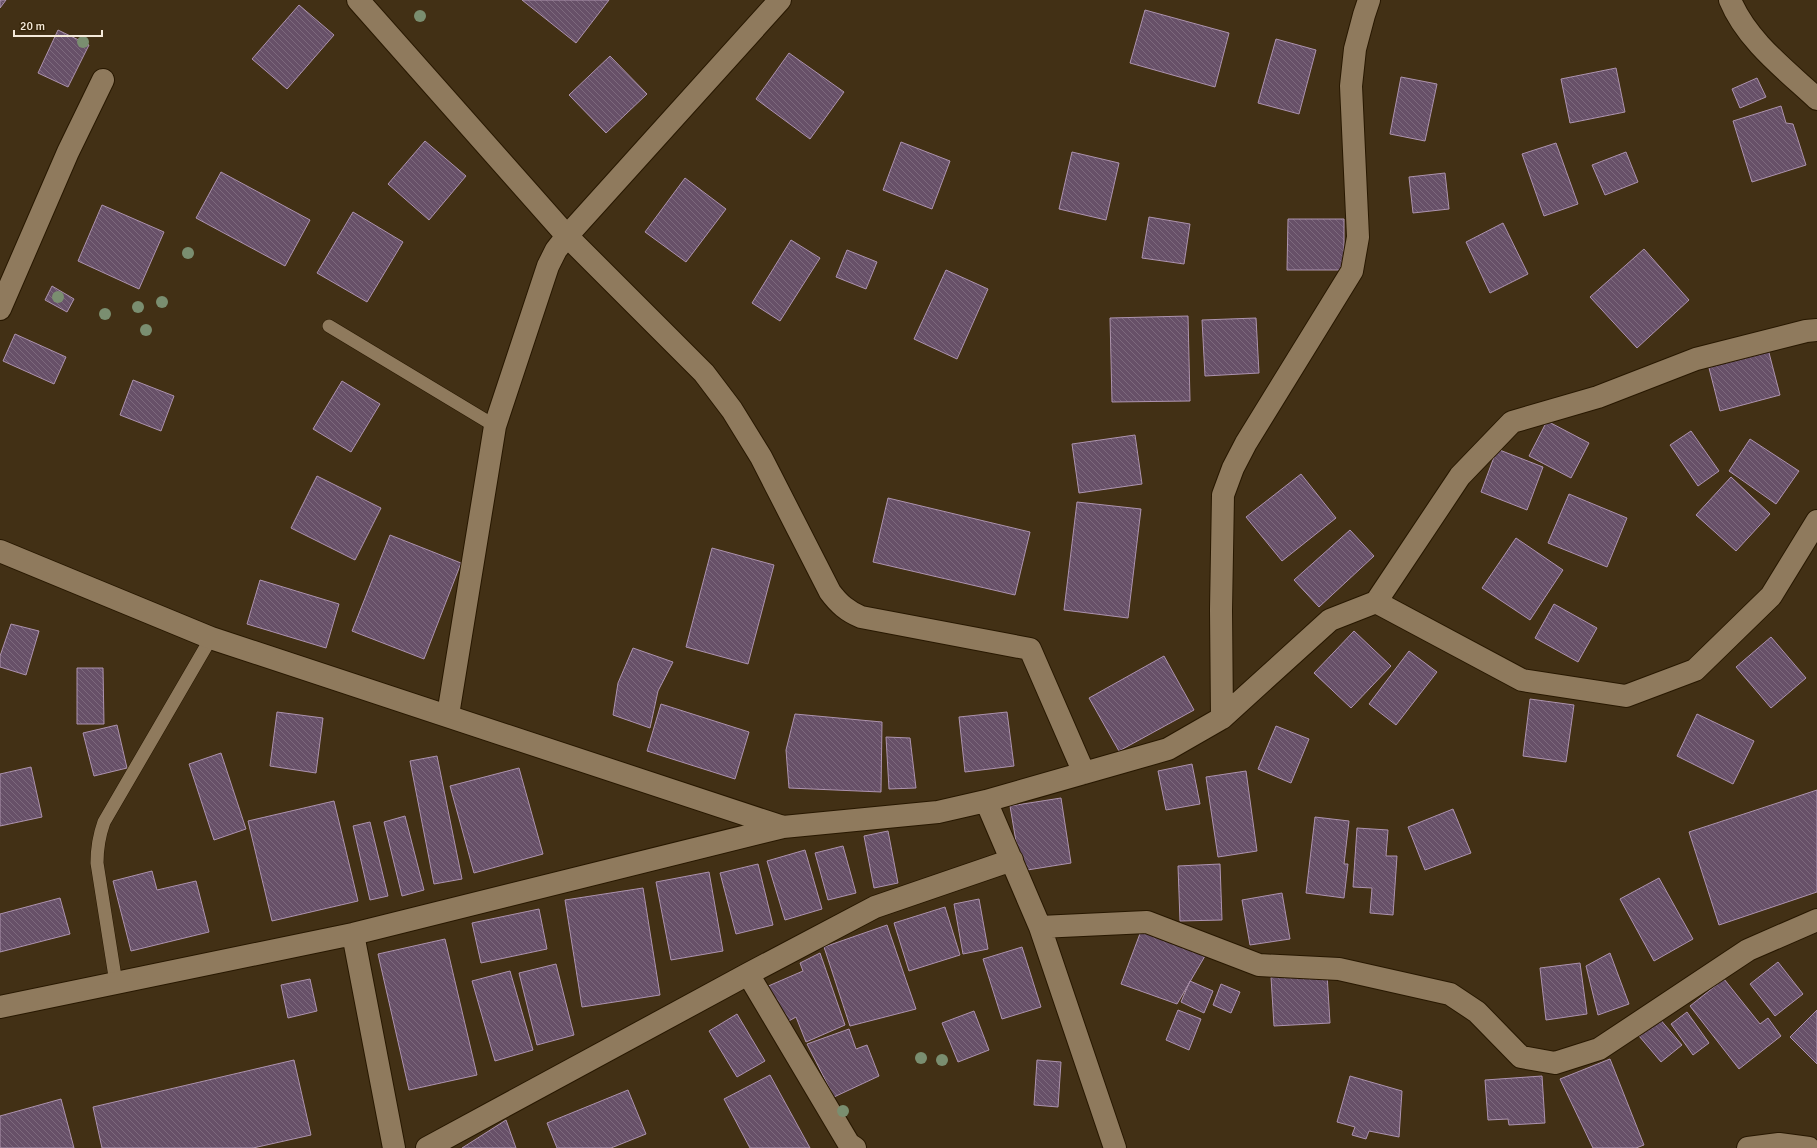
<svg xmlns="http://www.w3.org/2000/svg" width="1817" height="1148" viewBox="0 0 1817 1148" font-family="Signika,sans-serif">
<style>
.building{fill:url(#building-back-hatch);stroke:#ad93ae}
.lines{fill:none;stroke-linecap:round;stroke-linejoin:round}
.service-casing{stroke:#281800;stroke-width:14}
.minor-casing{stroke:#281800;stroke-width:24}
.service{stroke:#8f7a5d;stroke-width:13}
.minor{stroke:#8f7a5d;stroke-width:22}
.tree{fill:#7a8e70}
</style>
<defs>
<pattern id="building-back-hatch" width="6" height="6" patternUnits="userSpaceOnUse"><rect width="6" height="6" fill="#675068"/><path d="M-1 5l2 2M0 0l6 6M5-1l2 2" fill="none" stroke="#7d697d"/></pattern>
</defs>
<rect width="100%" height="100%" fill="#423015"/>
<path class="building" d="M0,0h6l-6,8z
M522,0h87l-33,43z
M299,5l35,30 -47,54 -35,-30z
M1145,10l84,23 -14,54 -85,-24z
M58,30l31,15 -21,42 -30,-14z
M1276,39l40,11 -17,64 -41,-11z
M789,53l55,39 -34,47 -54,-40z
M610,56l37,38 -41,39 -37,-38z
M1616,68l9,44 -55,11 -9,-44z
M1401,77l36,7 -12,57 -35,-7z
M1757,78l9,19 -26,11 -8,-19z
M1781,106l5,17 7,1 13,41 -54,17 -19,-61z
M425,141l41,35 -37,44 -41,-36z
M901,142l49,19 -18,48 -49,-19z
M1556,143l22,61 -34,12 -22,-62z
M1072,152l47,11 -13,57 -47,-11z
M1626,152l12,30 -33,13 -13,-30z
M221,172l89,48 -25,46 -89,-48z
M1445,173l4,36 -36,4 -4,-36z
M685,178l41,31 -40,53 -41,-30z
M102,205l62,27 -25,57 -61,-28z
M353,212l50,30 -36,60 -50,-29z
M1149,217l41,7 -6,40 -42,-6z
M1288,219h56v51h-57z
M1503,223l25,51 -38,19 -24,-51z
M791,240l29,18 -40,63 -28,-18z
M1644,249l45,51 -52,48 -47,-51z
M847,250l30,12 -11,27 -30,-12z
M946,270l42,19 -31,70 -43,-20z
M52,286l22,13 -7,13 -22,-12z
M1188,316l2,85 -78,1 -2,-84z
M1256,318l3,55 -54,3 -3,-56z
M15,334l51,23 -12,27 -51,-23z
M1768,349l12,46 -60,16 -12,-47z
M133,380l41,16 -13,35 -41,-16z
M342,381l38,23 -29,48 -38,-23z
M1547,421l42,22 -18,35 -42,-22z
M1691,431l28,40 -21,15 -28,-41z
M1135,435l7,49 -63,9 -7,-49z
M1750,439l49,32 -23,33 -47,-33z
M1497,449l46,18 -16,43 -46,-18z
M1301,474l35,44 -54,43 -36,-44z
M317,476l64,32 -26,52 -64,-32z
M1731,477l39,37 -34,37 -40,-36z
M1569,494l58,24 -20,49 -59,-24z
M888,498l142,34 -15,63 -142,-33z
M1077,502l64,7 -13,109 -64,-8z
M1350,530l24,26 -55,51 -25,-27z
M390,535l71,28 -37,96 -72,-28z
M1516,538l47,32 -33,50 -48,-32z
M712,548l62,17 -26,99 -62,-17z
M260,580l79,24 -13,44 -79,-24z
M1554,604l43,24 -19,34 -43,-24z
M11,624l28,7 -13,44 -26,-8v-11z
M1354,631l37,35 -40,42 -37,-35z
M1771,637l35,41 -35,30 -35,-41z
M633,648l40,14 -15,29 -8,37 -37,-13 5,-32z
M1409,651l28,21 -41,53 -27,-21z
M1164,656l30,54 -75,41 -30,-53z
M77,668h26l1,56h-27z
M1530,699l44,6 -8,57 -43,-6z
M661,704l88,28 -14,47 -88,-28z
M277,712l46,6 -7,55 -46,-7z
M1007,712l7,54 -49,6 -6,-55z
M795,714l87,8 -1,70 -92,-4 -3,-38z
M1697,714l57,27 -21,43 -56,-28z
M117,725l10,43 -33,8 -11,-43z
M1276,726l33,13 -18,44 -33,-14z
M886,737l24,1 6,50 -27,1z
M221,753l25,76 -32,11 -25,-76z
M437,756l25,123 -28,5 -24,-123z
M1192,764l8,40 -34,6 -8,-39z
M31,767l11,50 -42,9v-52z
M519,768l24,86 -69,19 -24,-87z
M1246,771l11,80 -39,6 -12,-80z
M1817,790v102l-98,33 -30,-93z
M1061,798l10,65 -50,8 -11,-65z
M334,801l24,100 -86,20 -24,-100z
M1453,809l18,44 -46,17 -17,-43z
M405,816l19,74 -22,6 -18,-74z
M1315,817l34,4 -5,43h4l-4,34 -38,-5z
M370,822l18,74 -18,4 -17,-74z
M1357,828l31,2 -2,26h11l-4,59 -23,-2 2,-25 -19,-1z
M888,831l10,52 -24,5 -10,-52z
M843,846l13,47 -28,7 -13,-47z
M805,850l17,59 -37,11 -18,-59z
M758,864l15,61 -37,9 -16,-61z
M1220,864l2,56 -42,1 -2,-55z
M152,871l5,19 39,-9 13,51 -78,19 -18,-70z
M709,872l14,79 -52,9 -15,-78z
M1659,878l34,61 -39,22 -34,-62z
M643,888l17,107 -78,12 -17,-107z
M1282,893l8,46 -40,6 -8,-45z
M60,898l10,36 -70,18v-38z
M979,899l9,50 -25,5 -9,-50z
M945,907l15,48 -51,16 -15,-48z
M539,909l8,40 -66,14 -9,-40z
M887,925l29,84 -66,17 -26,-79z
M1141,931l64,25 -28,48 -56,-20z
M445,939l32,136 -68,15 -31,-136z
M1022,947l19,60 -39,12 -19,-60z
M820,953l25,72 -39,17 -10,-25 -11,6 -19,-36 37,-16 -3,-8z
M1610,953l19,51 -31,11 -12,-49z
M1778,962l25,32 -28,22 -25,-32z
M1580,963l7,51 -41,6 -6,-52z
M556,964l18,71 -37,10 -18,-72z
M510,971l23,79 -38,11 -23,-80z
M1327,974l3,49 -56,3 -3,-49z
M310,979l7,32 -29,7 -7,-33z
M1724,979l36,45 8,-6 13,18 -42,33 -49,-63z
M1190,981l23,10 -9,22 -23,-11z
M1221,984l19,8 -9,21 -18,-8z
M1178,1010l23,9 -12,31 -23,-10z
M1817,1010v54l-27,-27z
M974,1011l15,39 -31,12 -16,-39z
M1687,1012l22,31 -16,12 -22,-31z
M737,1014l28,47 -28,16 -28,-46z
M1659,1018l23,27 -21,17 -22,-26z
M849,1029l7,20 11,-4 12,31 -45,21 -27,-53z
M1610,1059l34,86 -8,3h-43l-33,-69z
M294,1060l17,75 -58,13h-151l-9,-41z
M1037,1060l24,2 -3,45 -24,-2z
M770,1075l40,73h-60l-26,-49z
M1350,1076l52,15 -3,46 -30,-6 -3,8 -14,-4 3,-8 -18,-5z
M1542,1076l3,47 -36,2 -1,-6 -20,1 -3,-40z
M628,1090l18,44 -35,14h-54l-10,-25z
M61,1099l13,49h-74v-32z
M506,1120l10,28h-54z"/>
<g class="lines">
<defs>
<path id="service" d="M329,326l166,100
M116,983l-19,-120c0,-15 2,-27 7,-41l107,-184"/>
<path id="minor" d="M358,0l209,236 137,137 28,37 29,47 69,135c9,12 17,19 31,25l169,32 54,124
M1730,0c17,41 56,70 87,99
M0,309l68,-157 35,-72
M0,551l211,87 572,189
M1376,602l84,-126 52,-54 86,-25 98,-38 110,-28 11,-1
M448,715l47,-289 53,-160 8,-16 11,-14 213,-236
M1222,718l-1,-108 2,-115 10,-27 13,-25 106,-172 6,-34 -7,-151 4,-37 9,-34 5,-15
M986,801l54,126 75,221
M1040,927l107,-5 112,43 80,4 111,25 27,18 44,45 34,6 44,-14 149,-99 69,-30
M353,934l41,214
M748,974l101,170 6,4
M0,1007l353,-73 430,-107 155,-15 48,-11 182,-52 54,-31 108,-98 46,-18 146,78 104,16 69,-26 76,-74 46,-75
M427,1148l321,-174 127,-67 137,-47
M1748,1148l31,-4 30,4"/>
</defs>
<use href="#service" class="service-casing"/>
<use href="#minor" class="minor-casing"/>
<use href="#service" class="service"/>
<use href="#minor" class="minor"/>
</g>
<g class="tree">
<circle cx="420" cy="16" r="6"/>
<circle cx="83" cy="42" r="6"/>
<circle cx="188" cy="253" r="6"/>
<circle cx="58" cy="297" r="6"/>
<circle cx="162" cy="302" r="6"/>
<circle cx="138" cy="307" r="6"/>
<circle cx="105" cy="314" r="6"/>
<circle cx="146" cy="330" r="6"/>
<circle cx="921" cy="1058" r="6"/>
<circle cx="942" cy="1060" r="6"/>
<circle cx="843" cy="1111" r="6"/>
</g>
<path d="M14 30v6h88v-6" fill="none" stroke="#f5eada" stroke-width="2"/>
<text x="20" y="30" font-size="12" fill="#f5eada" stroke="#37260a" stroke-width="3" paint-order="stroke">20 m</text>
</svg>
